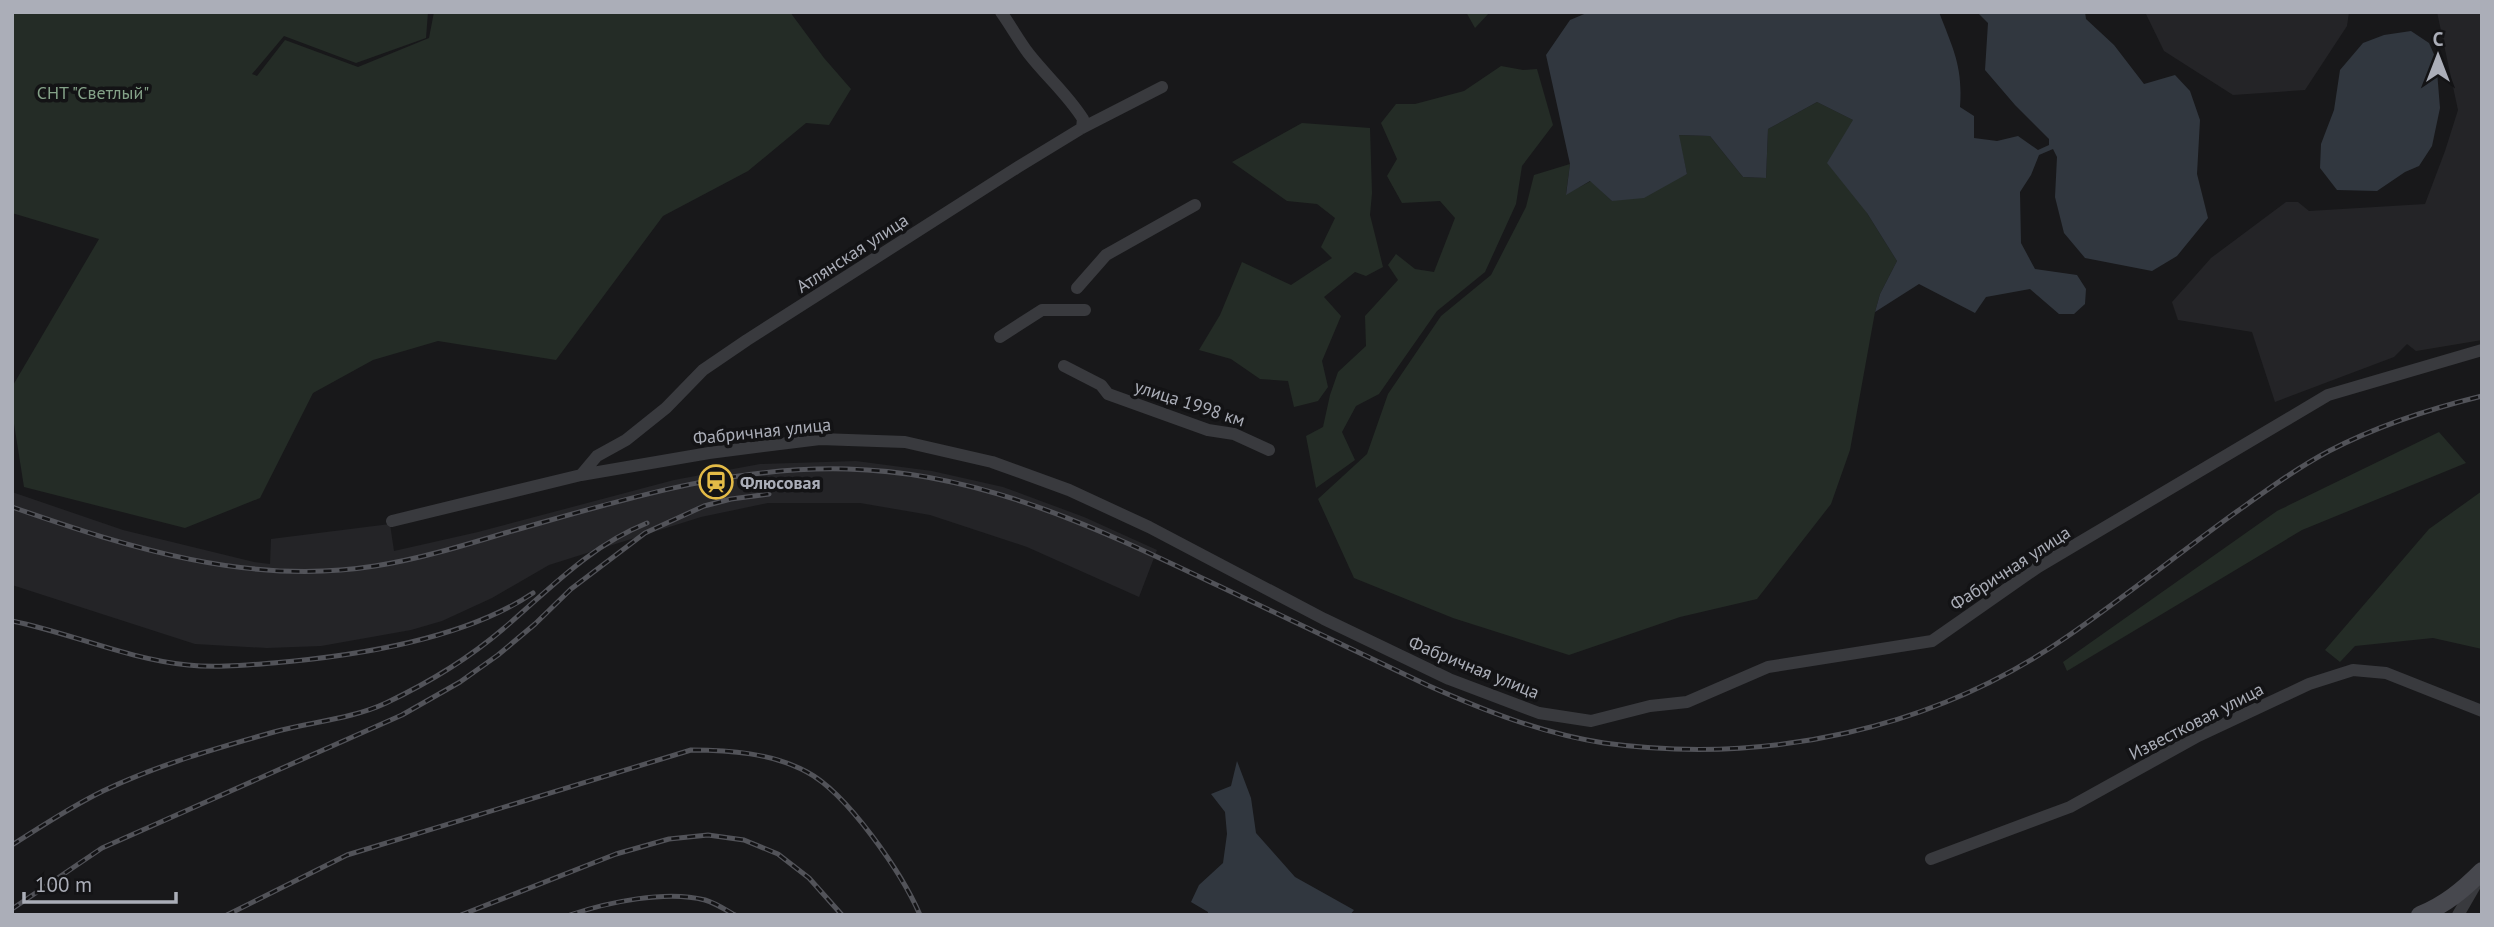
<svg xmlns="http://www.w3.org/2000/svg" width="2494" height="927" viewBox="0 0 2494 927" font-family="'PT Sans',sans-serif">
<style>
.built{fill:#242427}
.green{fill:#242c26}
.water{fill:#31373f}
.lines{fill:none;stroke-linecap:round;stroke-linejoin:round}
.street{stroke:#393a3e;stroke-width:12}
.secondary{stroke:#47484e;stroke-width:18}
.rail-casing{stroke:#525359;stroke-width:5}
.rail{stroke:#131315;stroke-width:2.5;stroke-dasharray:8;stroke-linecap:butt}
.labels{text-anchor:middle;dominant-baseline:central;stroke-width:7;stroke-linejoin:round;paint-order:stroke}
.park-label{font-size:18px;fill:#84a288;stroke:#131315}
.street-label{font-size:18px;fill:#abaeb8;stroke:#131315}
.poi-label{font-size:18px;font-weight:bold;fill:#abaeb8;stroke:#131315;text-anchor:start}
</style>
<rect width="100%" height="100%" fill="#18181a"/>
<path class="built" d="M2145,12h204l-2,14 -42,64 -72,5 -69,-44z
M2437,12h45v328l-66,11 -9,-7 -13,13 -119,45 -23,-70 -74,-12 -6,-18 39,-44 75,-56h12l11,9 116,-7 20,-53 13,-41z
M856,461l76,10 71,16 81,30 73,33 -18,47 -112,-50 -97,-32 -70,-12h-92l-67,14 -152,48 -57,33 -50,23 -31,9 -90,16 -54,2 -72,-4 -183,-59v-93l111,38 131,32 16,2 1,-25 119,-15 4,27 84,-19 196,-52 86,-16z"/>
<path class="green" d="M12,12h416l-2,26 -70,25 -72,-27 -32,38 5,2 28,-36 73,27 71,-29 5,-26h356l34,46 27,31 -22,36 -23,-2 -58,48 -85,45 -107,144 -118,-19 -65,19 -60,33 -53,105 -75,30 -161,-41 -12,-76v-24l87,-148 -87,-26z
M1466,12h24l-15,16z
M1501,66l22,4 14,-1 16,56 -31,41 -6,38 -31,68 -48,39 -58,83 -23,12 -14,26 13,28 -39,28 -10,-52 17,-9 7,-32 8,-23 28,-26 -1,-30 33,-36 -10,-15 8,-11 19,15 19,3 21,-54 -15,-17 -38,2 -15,-27 10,-17 -16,-36 15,-19h19l49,-13z
M1817,102l36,18 14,93 30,48 -17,33 -5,18 -25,138 -19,54 -74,95 -77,18 -111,38 -116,-37 -99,-40 -36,-79 49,-45 21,-60 53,-78 50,-41 35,-68 8,-32 36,-11 -4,30 25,-13 21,20 75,-27 -9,-39 32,1 33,41 23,1 2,-49z
M1302,123l68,5 2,65 -2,22 13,52 -17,9 -11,-4 -31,25 17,19 -19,45 6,26 -10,14 -24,6 -6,-26 -28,-2 -29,-20 -32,-9 21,-35 22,-53 49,23 41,-27 -11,-11 14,-29 -18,-14 -30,-3 -55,-39z
M2439,432l27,31 -164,67 -235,141 -4,-9 214,-151z
M2482,491v158l-49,-11 -78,8 -15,16 -15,-12 104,-121z"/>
<path class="water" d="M1589,12h350c14,37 24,54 21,95l14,9v22l23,3 21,-5 20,14 11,-5v-6l-34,-34 -30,-35 3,-47 -11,-11h108l1,7 28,26 30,39 31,-9 15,16 10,29 -3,54 11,44 -31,38 -25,15 -67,-13 -21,-25 -9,-36 2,-40 -4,-8 -14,6 -8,20 -11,17 1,51 14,26 42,6 9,14 -1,15 -11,10h-15l-29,-25 -44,8 -11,16 -56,-29 -44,28 5,-18 17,-33 -30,-48 -40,-50 26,-43 -36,-18 -49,27 -2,49 -23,-1 -33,-41 -31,-1 8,39 -43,24 -32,3 -22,-20 -24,14 4,-31 -24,-109 24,-35z
M2411,31l18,12 7,16 4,49 -8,38 -13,20 -14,6 -28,19 -40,-1 -17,-22 1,-24 13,-34 6,-40 23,-27 21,-8z
M1237,761l14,37 5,35 39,44 59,33 -4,5h-142v-3l-17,-10 8,-17 24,-22 4,-29 -2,-22 -14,-18 20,-8z"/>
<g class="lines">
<path class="street" d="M1001,12c10,14 18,29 28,42 18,23 39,41 54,65l-1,9
M1077,288l29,-33 89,-50
M1000,337l42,-27h43
M1064,366l37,19 7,9 100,36 26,4 35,16
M581,475l16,-19 29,-16 40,-32 37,-38 44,-30 271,-173 64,-39 80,-41
M392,521l189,-46 128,-22 111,-14 85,3 87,20 77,28 80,37 175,92 125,60 90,34 52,8 59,-15 37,-4 81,-35 164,-26 106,-74 290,-172 154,-45
M1931,859l139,-52 128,-71 111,-52 44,-14 33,3 96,38
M2458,915l19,-33"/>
<path class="secondary" d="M2420,915c25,-10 43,-25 62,-44"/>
<defs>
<path id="rail" d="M12,507c117,41 238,79 363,59 44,-7 87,-20 130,-33 114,-32 221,-67 342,-64 135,3 252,60 372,117 70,33 139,66 208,99 56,25 116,49 177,58 162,22 329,-13 464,-107 56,-39 109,-81 164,-121 31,-22 63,-46 97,-64 48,-25 100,-42 153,-55
M12,621c59,12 115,38 176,44 27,3 58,0 85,-2 83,-7 190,-23 260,-70
M12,845c30,-19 60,-39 91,-54 54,-26 114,-43 171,-59 36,-10 78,-13 112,-29 42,-20 82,-44 117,-74 47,-40 85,-82 144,-106
M12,909l90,-61 300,-133 58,-33 38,-27 37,-31 36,-35 74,-56 59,-27 27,-7 38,-5
M227,915l120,-60 344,-105c38,0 81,3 116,22 40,21 95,101 113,143
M461,915l155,-61 53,-15 39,-4 36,5 34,14 31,24 33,37
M570,915c38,-13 96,-25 135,-15 10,3 21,10 30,15"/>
</defs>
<use href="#rail" class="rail-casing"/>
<use href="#rail" class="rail"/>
</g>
<defs>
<symbol id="station-ring" viewBox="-11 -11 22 22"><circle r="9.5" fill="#131315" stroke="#e3bb47" stroke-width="1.5"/><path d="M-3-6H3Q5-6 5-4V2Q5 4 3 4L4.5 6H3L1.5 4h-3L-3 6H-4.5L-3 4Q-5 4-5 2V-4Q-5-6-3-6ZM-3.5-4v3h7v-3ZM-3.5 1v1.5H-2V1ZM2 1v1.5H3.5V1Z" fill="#e3bb47"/></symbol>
</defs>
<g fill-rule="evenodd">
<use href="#station-ring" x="697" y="463" width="38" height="38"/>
</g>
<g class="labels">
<g class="park-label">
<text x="93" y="92">СНТ "Светлый"</text>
</g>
<g class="street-label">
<text transform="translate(852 253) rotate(-33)">Атлянская улица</text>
<text transform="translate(1190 403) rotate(18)">улица 1998 км</text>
<text transform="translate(762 431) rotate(-6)">Фабричная улица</text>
<text transform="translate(2010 568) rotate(-33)">Фабричная улица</text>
<text transform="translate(1474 667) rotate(22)">Фабричная улица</text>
<text transform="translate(2196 721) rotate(-27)">Известковая улица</text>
</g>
<g class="poi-label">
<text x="740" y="482">Флюсовая</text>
</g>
</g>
<rect width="2494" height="927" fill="none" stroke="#abaeb8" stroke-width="28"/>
<g transform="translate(2438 56)" stroke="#131315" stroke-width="5" paint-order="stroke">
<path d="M0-5L12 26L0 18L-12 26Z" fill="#abaeb8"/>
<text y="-10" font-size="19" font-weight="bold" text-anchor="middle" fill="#abaeb8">С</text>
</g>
<path d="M24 892v10h152v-10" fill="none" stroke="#abaeb8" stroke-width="3.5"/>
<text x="35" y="892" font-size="21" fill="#abaeb8" stroke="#131315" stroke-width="5" paint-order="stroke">100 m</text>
</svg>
